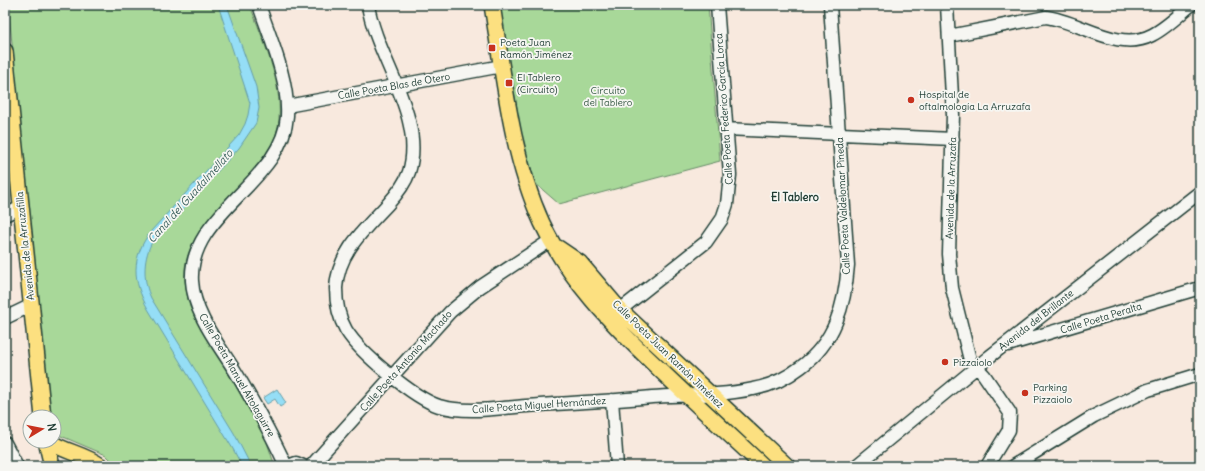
<svg xmlns="http://www.w3.org/2000/svg" width="1205" height="471" viewBox="0 0 1205 471" font-family="Delius,sans-serif">
<style>
.green{fill:#a8d899;stroke:#648a66}
.water{fill:#95def6;stroke:#669ea8}
.lines{fill:none;stroke-linecap:round;stroke-linejoin:round}
.minor-casing{stroke:#1f3d34;stroke-width:15}
.major-casing{stroke:#1f3d34;stroke-width:18}
.minor{stroke:#f6f6f2;stroke-width:12}
.major{stroke:#fce080;stroke-width:15}
.poi-dot{fill:#c8321e;stroke:#f6f6f2;stroke-width:1.5}
.labels{text-anchor:middle;dominant-baseline:central;stroke-width:3.5;stroke-linejoin:round;paint-order:stroke}
.poi-label{font-size:10px;fill:#1f3d34;stroke:#f6f6f2;text-anchor:start}
.street-label{font-size:10px;fill:#1f3d34;stroke:#f6f6f2}
.park-label{font-size:10px;fill:#3a5c48;stroke:#f6f6f2}
.water-label{font-size:11px;font-style:italic;fill:#375d5b;stroke:#f6f6f2}
.neighbourhood-label{font-size:11px;font-weight:bold;fill:#1f3d34;stroke:#f6f6f2}
</style>
<rect width="100%" height="100%" fill="#f8e9de"/>
<filter id="ink" filterUnits="userSpaceOnUse"><feTurbulence type="fractalNoise" baseFrequency=".025" numOctaves="2"/><feDisplacementMap in="SourceGraphic" scale="8" xChannelSelector="R" yChannelSelector="G"/><feConvolveMatrix kernelMatrix="1 2 1 2 8 2 1 2 1" color-interpolation-filters="sRGB"/></filter>
<g filter="url(#ink)">
<path class="green" d="M8,5h242c13,36 32,76 29,114 -1,20 -13,36 -26,51 -24,26 -64,61 -68,98 -1,14 2,27 5,39l75,130 10,29h-158l-11,-11 -52,-22v-16h-3z
M499,5h209l12,156 -161,43 -23,-20 -13,-41z"/>
<path class="water" d="M218,5h9l29,82 3,21 -3,15 -17,25 -88,96c-8,17 -8,37 0,54l83,135 17,33h-9l-9,-17 -85,-140c-16,-29 -17,-51 3,-78l88,-96 6,-11 3,-9 2,-12z
M277,389l9,14 -6,4 -5,-8 -8,5 -4,-6z"/>
<g class="lines">
<defs>
<path id="minor" d="M259,5c11,33 30,75 28,111 -4,66 -99,97 -95,165 2,35 29,66 46,95 17,29 34,59 48,90
M368,5c8,53 58,112 41,167 -4,12 -12,22 -21,32 -23,25 -50,48 -52,84 0,15 3,30 10,42 14,23 68,68 93,76 29,8 58,2 87,0 42,-3 84,-5 126,-9 34,-2 68,-1 101,-8 17,-3 35,-12 48,-22 34,-25 44,-62 47,-102l-18,-260
M947,5l6,110 -4,139 3,34 18,72 14,15 26,38 -1,17 -22,36
M949,36l97,-19c34,4 72,36 106,18 14,-7 27,-20 39,-30
M287,106l215,-40
M726,129l227,10
M5,215l16,-8
M620,310l86,-68 16,-23 5,-15 3,-29 -13,-170
M5,318l27,-13
M1008,345l192,-57
M612,400l5,66
M5,443l12,23
M288,466l8,-3 7,3
M311,466l139,-154 30,-25 71,-47
M856,466l133,-109 211,-165
M1013,466l81,-50 54,-26 52,-16"/>
<path id="major" d="M492,5c12,73 19,150 50,218 26,56 69,100 113,142 35,34 72,67 108,101
M5,51l38,366
M558,248l22,15 40,47 167,156
M46,441l6,25
M48,441c17,11 36,13 53,25"/>
</defs>
<use href="#minor" class="minor-casing"/>
<use href="#major" class="major-casing"/>
<use href="#minor" class="minor"/>
<use href="#major" class="major"/>
</g>
</g>
<g class="poi-dot">
<rect x="488" y="44" width="8" height="8" rx="2"/>
<rect x="505" y="79" width="8" height="8" rx="2"/>
<circle cx="911" cy="100" r="4"/>
<circle cx="945" cy="362" r="4"/>
<circle cx="1025" cy="393" r="4"/>
</g>
<g class="labels">
<g class="poi-label">
<text x="500" y="42">Poeta Juan<tspan x="500" dy="12">Ramón Jiménez</tspan></text>
<text x="517" y="77">El Tablero<tspan x="517" dy="12">(Circuito)</tspan></text>
<text x="919" y="94">Hospital de<tspan x="919" dy="12">oftalmología La Arruzafa</tspan></text>
<text x="953" y="362">Pizzaiolo</text>
<text x="1033" y="387">Parking<tspan x="1033" dy="12">Pizzaiolo</tspan></text>
</g>
<g class="street-label">
<text transform="translate(394 86) rotate(-10)">Calle Poeta Blas de Otero</text>
<text transform="translate(724 109) rotate(-94)">Calle Poeta Federico García Lorca</text>
<text transform="translate(951 188) rotate(-88)">Avenida de la Arruzafa</text>
<text transform="translate(843 206) rotate(-93)">Calle Poeta Valdelomar Pineda</text>
<text transform="translate(25 246) rotate(-96)">Avenida de la Arruzafilla</text>
<text transform="translate(1101 318) rotate(-17)">Calle Poeta Peralta</text>
<text transform="translate(1036 320) rotate(-38)">Avenida del Brillante</text>
<text transform="translate(668 354) rotate(44)">Calle Poeta Juan Ramón Jiménez</text>
<text transform="translate(406 361) rotate(-48)">Calle Poeta Antonio Machado</text>
<text transform="translate(237 375) rotate(60)">Calle Poeta Manuel Altolaguirre</text>
<text transform="translate(539 405) rotate(-4)">Calle Poeta Miguel Hernández</text>
</g>
<g class="park-label">
<text x="608" y="90">Circuito<tspan x="608" dy="12">del Tablero</tspan></text>
</g>
<g class="water-label">
<text transform="translate(190 196) rotate(-48)">Canal del Guadalmellato</text>
</g>
<g class="neighbourhood-label">
<text x="795" y="197">El Tablero</text>
</g>
</g>
<rect width="1205" height="471" fill="none" stroke="#f6f6f2" stroke-width="20"/>
<rect x="10" y="10" width="1185" height="451" fill="none" stroke="#1f3d34" stroke-width="1.5" filter="url(#ink)"/>
<g transform="translate(42 429) rotate(80)"><circle r="19" fill="#f6f6f2" stroke="#a0aca6"/>
<path d="M0-3L7 15L0 10L-7 15Z" fill="#c8321e"/>
<text y="-6" font-size="11" font-weight="bold" text-anchor="middle" fill="#1f3d34">N</text>
</g>
</svg>
